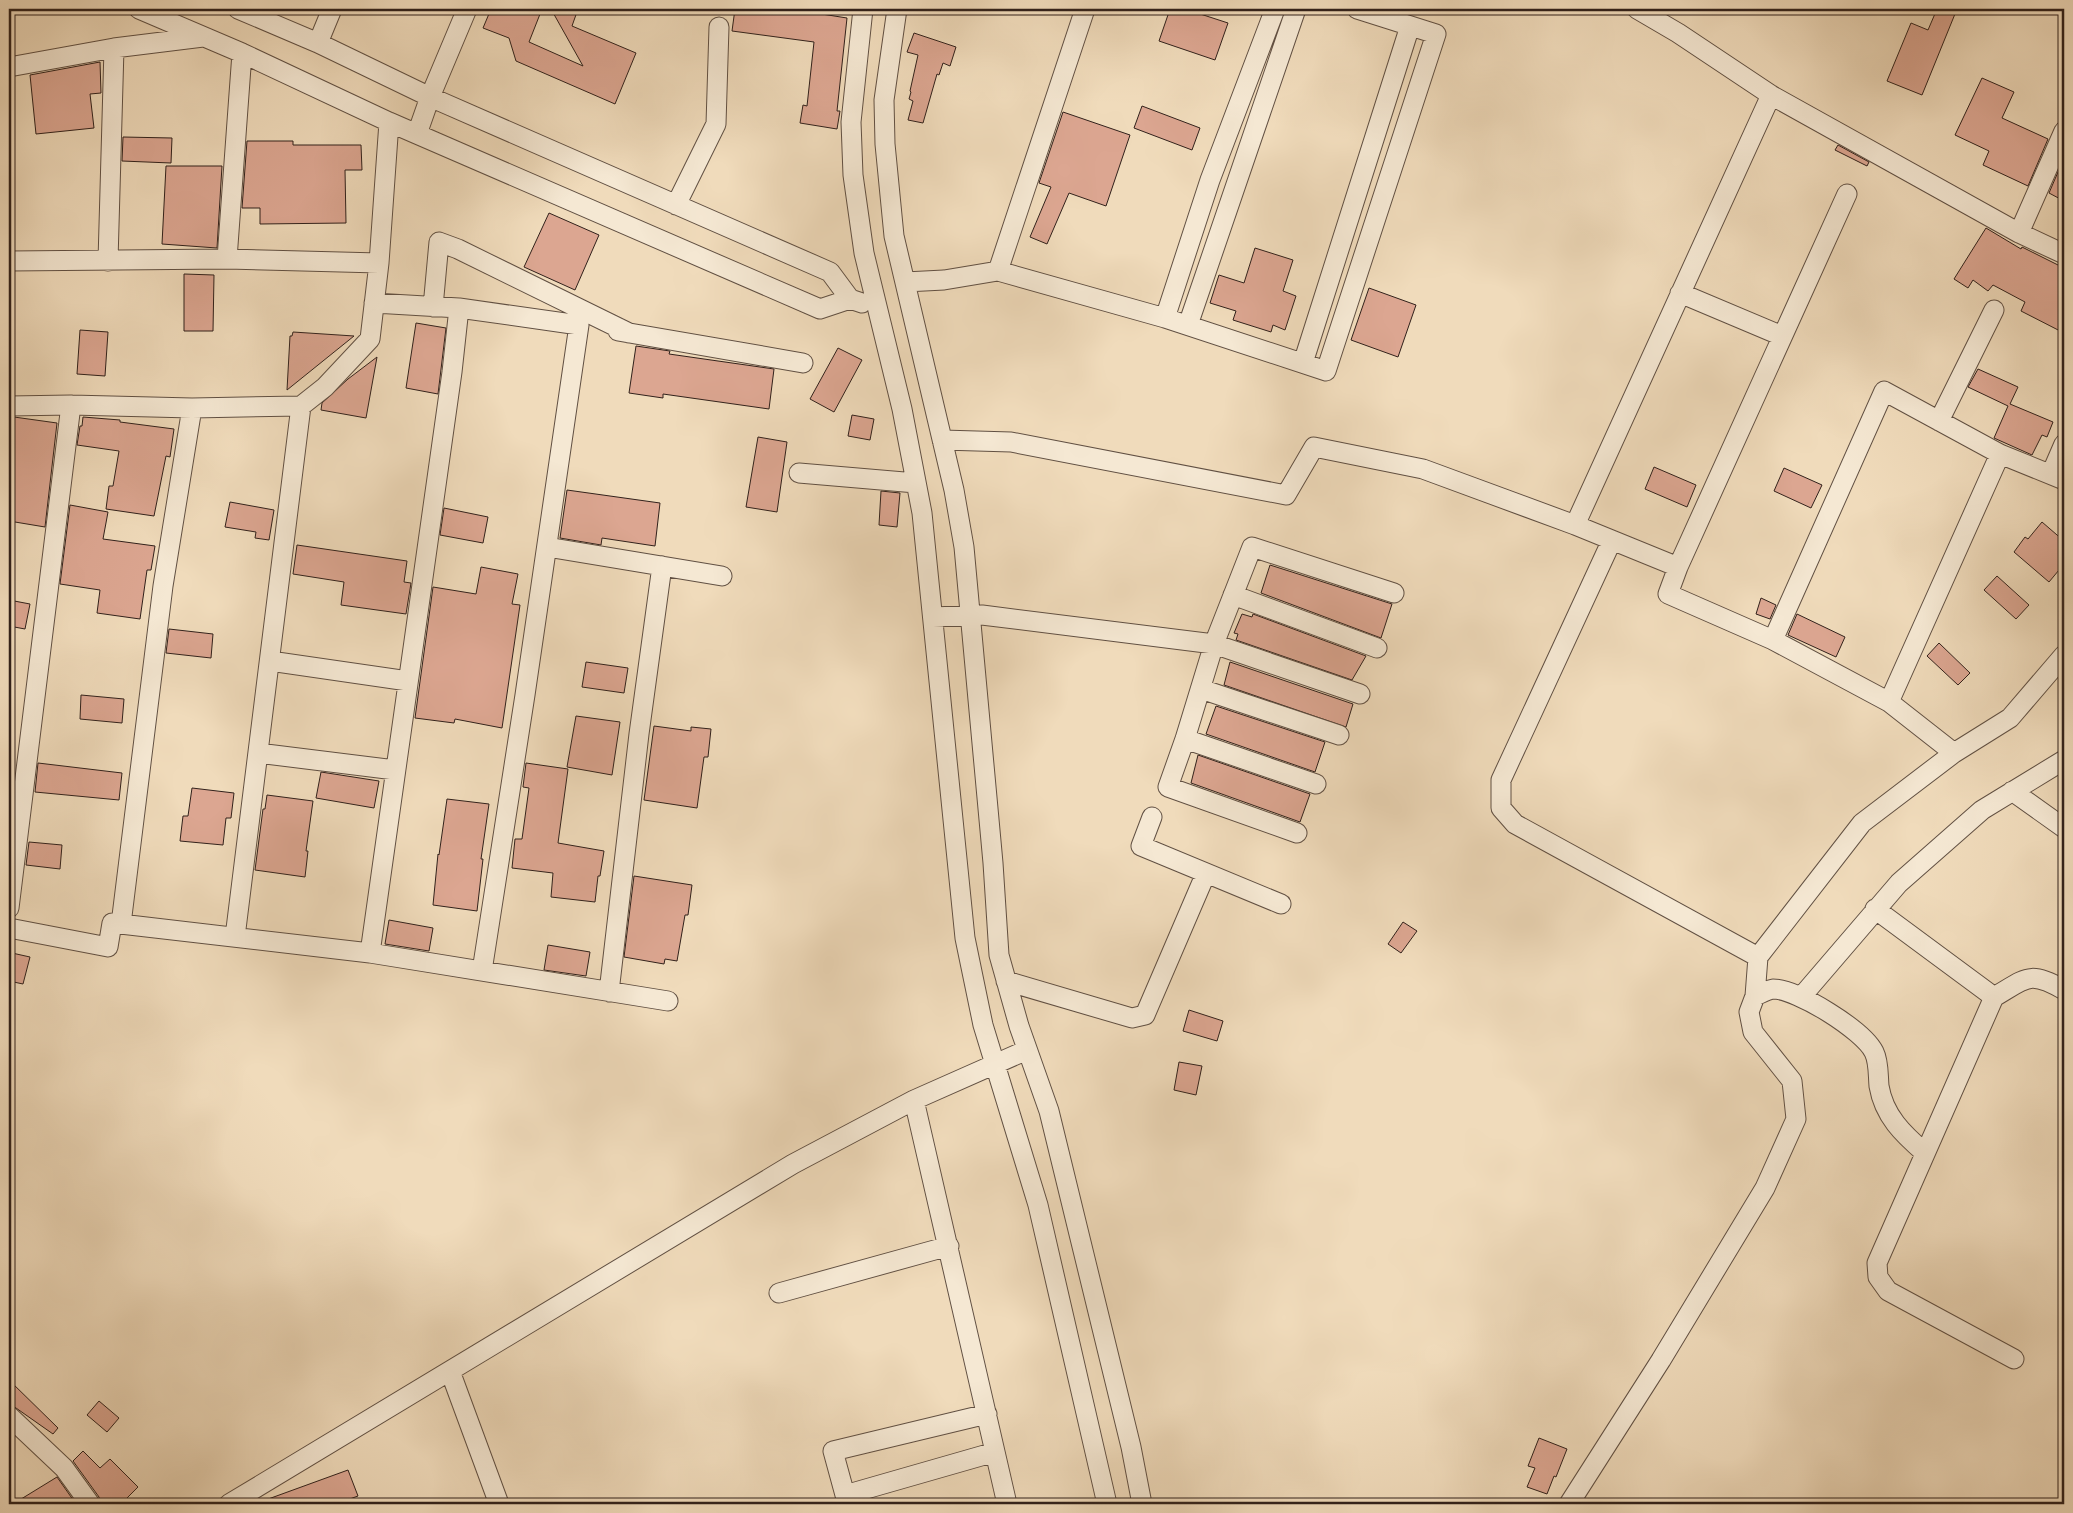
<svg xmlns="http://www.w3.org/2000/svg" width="2073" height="1513" viewBox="0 0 2073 1513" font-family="'IM FELL English',serif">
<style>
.building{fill:#dca691;stroke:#31211b}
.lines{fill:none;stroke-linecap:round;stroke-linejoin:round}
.minor-casing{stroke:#615043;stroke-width:21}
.minor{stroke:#f5e8d3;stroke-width:19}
</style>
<rect width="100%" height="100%" fill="#f0dbbb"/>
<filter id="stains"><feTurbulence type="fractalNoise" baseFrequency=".004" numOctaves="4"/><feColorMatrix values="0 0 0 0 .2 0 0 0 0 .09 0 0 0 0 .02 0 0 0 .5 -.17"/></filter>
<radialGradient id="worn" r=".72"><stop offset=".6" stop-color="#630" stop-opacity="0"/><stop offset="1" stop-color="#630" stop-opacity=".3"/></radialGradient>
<path class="building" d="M491,9h51l-13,33 54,24 -32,-57h27l-6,17 64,27 -21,51 -99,-43 -7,-23 -26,-10z
M735,9h55l57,9 -10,93h3l-3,18 -37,-6 3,-18 4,1 7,-64 -82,-11z
M1170,9h15l43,14 -13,37 -56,-19z
M1937,9h20l-35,86 -35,-14 24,-58 17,7z
M914,33l42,14 -6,19 -7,-3 -4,12 -2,-1 -14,49 -15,-3 5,-19 -4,-2 2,-7 -1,-1 8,-36 -11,-3z
M100,62l1,31 -11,1 4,34 -58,6 -6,-59z
M1982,78l32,14 -12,26 46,21 -20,47 -45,-21 6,-14 -34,-16z
M1142,106l58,22 -8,22 -58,-22z
M1063,112l67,23 -24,71 -37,-13 -22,51 -17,-7 21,-50 -12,-4z
M123,137l49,1 -1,25 -49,-2z
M247,141h46v4h68l1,25h-17l1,53 -86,1v-16h-18z
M1838,145l31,17 -2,4 -32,-16z
M2064,158v43l-15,-8z
M166,166h56l-5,82 -55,-4z
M549,213l50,22 -24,55 -51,-23z
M1986,228l35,21 1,-2 42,21v65l-43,-22 4,-9 -32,-17 -5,6 -15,-11 -5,8 -14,-9z
M1255,248l38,12 -10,31 13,5 -11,34 -12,-5 -2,7 -38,-12 3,-9 -26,-8 9,-28 25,8z
M184,274l30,1 -1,56h-29z
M1369,288l47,17 -18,52 -47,-17z
M416,323l30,5 -8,66 -32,-6z
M80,330l28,2 -3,44 -28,-2z
M293,332l61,4 -67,54 3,-54h2z
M636,346l34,5 -1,3 105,15 -5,40 -106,-15v4l-34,-5z
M838,348l24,12 -28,52 -24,-13z
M377,357l-11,61 -45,-8 1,-7 26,-24z
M1978,369l40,18 -8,17 43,18 -6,15 -5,-2 -10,20 -38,-17 14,-32 -40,-19z
M852,415l22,4 -4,21 -22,-4z
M14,417l43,6 -12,104 -36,-6v-72z
M83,417l37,3v2l54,7 -4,28 -4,-1 -12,60 -48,-7 3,-23h4l6,-35 -42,-6 3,-19h2z
M758,437l29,5 -10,70 -31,-5z
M1654,467l42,18 -9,22 -42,-18z
M1784,468l38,17 -11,23 -37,-17z
M567,490l93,13 -5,43 -53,-8 -1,7 -41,-7z
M881,491l19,2 -3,34 -18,-2z
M230,502l44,8 -5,30 -14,-2 1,-6 -31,-5z
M70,505l38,7 -5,27 52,7 -4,24h-4l-7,49 -43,-6 3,-23 -40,-6z
M444,508l44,9 -5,26 -43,-8z
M2042,522l22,19v23l-15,18 -35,-30 11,-15 3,2z
M297,545l110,16 -3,21 7,1 -5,31 -65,-9 3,-23 -51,-8z
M1270,565l122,39 -11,34 -120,-45z
M481,567l37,7 -6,30 8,1 -18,123 -47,-9 -1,4 -39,-5 18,-131 43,7z
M1997,576l32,29 -13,14 -32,-29z
M1761,598l15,7 -6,14 -14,-5z
M9,600l21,4 -5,25 -16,-3z
M1242,614l10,3 1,-3 113,42 -14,24 -116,-40 2,-6 -4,-1z
M1797,614l48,23 -9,20 -48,-22z
M169,629l44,5 -2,24 -45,-5z
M1939,643l31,30 -12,12 -31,-29z
M586,662l42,6 -4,25 -42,-6z
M1230,662l123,42 -7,23 -122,-42z
M81,695l43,4 -2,24 -42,-4z
M1216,706l109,36 -10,30 -109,-38z
M576,716l44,6 -8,53 -45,-8z
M654,726l37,5v-4l20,2 -3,28h-4l-7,51 -53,-8z
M1198,755l112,39 -10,28 -109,-39z
M38,763l84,10 -3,27 -84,-8z
M526,763l42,6 -10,74 46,8 -4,25h-2l-3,26 -44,-5 2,-24 -41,-5 3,-29h7l7,-51 -6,-1z
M321,772l58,9 -5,27 -58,-10z
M192,788l42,5 -3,25h-5l-3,27 -43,-4 3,-25h5z
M267,795l46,6 -7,50h2l-3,26 -50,-7 8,-61h2z
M447,799l42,5 -8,55h2l-6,52 -44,-6 5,-51 1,1z
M29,842l33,3 -2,24 -34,-4z
M634,876l58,9 -4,30h-3l-8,46 -12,-2 -1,5 -40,-7z
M389,920l44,8 -4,23 -44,-7z
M1403,922l14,9 -16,22 -13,-9z
M548,945l42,7 -4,24 -42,-6z
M12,953l18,4 -7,27 -14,-3v-14z
M1189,1010l34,11 -6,20 -34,-10z
M1179,1062l23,4 -6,29 -22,-5z
M9,1380l49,48 -5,6 -37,-26 -7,-4z
M99,1401l20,17 -12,14 -20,-17z
M1539,1438l28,11 -11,28 -2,-1 -7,18 -20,-7 8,-19 -7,-2z
M83,1451l17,17 10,-9 28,28 -17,17h-20l-2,-7 -26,-36z
M348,1470l10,26 -22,8h-76v-2z
M57,1477l19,27h-63z"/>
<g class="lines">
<defs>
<path id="minor" d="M139,9l103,44 147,69 431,187 30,-10
M238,9l80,34 112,54 400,175 20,27 12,4
M863,9l-12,113 2,53 11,78 38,156 20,104 43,425 18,87 55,180 69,299
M897,9l-13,91 1,44 9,92 60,254 10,57 29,316 6,92 20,71 30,85 82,336 11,57
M1637,9l41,24 93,62 248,138 45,21
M318,43l14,-34
M9,67l105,-19 89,-11
M1771,95l-196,430 103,42 169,-373
M417,134l13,-37 37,-88
M676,205l40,-81 3,-97
M2019,233l45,-102
M227,259l15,-206
M9,261l218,-2 152,4 10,-141
M108,261l6,-213
M998,271l167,47 161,53 110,-337 -79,-25
M905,282l39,-2 54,-9 87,-262
M1680,293l102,43
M433,307l6,-65 19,7 171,84
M459,308l120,17 -54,370 -43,276
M1165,318l45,-138 65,-171
M1188,325l108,-316
M618,331l185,32
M1303,363l107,-337
M9,406l62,-1 121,3 109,-2 24,-19 45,-48 9,-76
M1939,421l55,-111
M942,440l69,2 275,53 28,-48 109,22 152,56
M2000,454l-111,248 65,51 56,-35 54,-63
M799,473l117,10
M2051,474l13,-30
M1612,540l-111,240v28l14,16 243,133 104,-134 92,-70
M547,547l175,29
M1678,567l-10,27 105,46 111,-249 116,63 64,26
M1233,595l144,53
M933,617l49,-2 232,29 146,50
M1773,640l116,62
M270,661l138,20
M1201,689l138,46
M1185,739l131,45
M258,753l137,17
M2012,791l52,37
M1152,817l-11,29 140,58
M1297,833l-129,-46 17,-48 29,-95 38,-97 142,46
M9,908l62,-503
M1875,909l119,88c33,-19 35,-27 70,-7
M121,924l42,-338 29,-178
M9,928l99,19 4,-24 258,30 298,48
M235,937l66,-531
M370,953l82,-581 7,-64 -85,-5
M1006,981l126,37 13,-3 61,-142
M609,992l30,-258 23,-168
M1755,996c5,-2 12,-6 18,-7 24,0 90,41 101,63 5,10 4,23 5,34 5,30 24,48 46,67
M1802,996l97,-113 83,-73 82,-50
M1994,997l-117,266 1,14 10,14 126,68
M914,1100l93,404
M779,1293l170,-47
M450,1371l49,133
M987,1414l-154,37 12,44 150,-43
M9,1416l55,52 26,36
M229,1504l564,-340 121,-64 113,-50
M1569,1504l92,-144 104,-172 31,-69 -4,-38 -39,-49 -4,-20 6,-16 3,-39"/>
</defs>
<use href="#minor" class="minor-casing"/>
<use href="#minor" class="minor"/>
</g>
<rect width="2073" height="1513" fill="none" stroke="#f0dbbb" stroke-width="30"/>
<rect x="10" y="10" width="2053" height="1493" fill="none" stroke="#31211b" stroke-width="2.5"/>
<rect x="15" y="15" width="2043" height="1483" fill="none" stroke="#31211b"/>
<rect width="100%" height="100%" filter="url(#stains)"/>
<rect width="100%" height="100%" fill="url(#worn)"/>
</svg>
